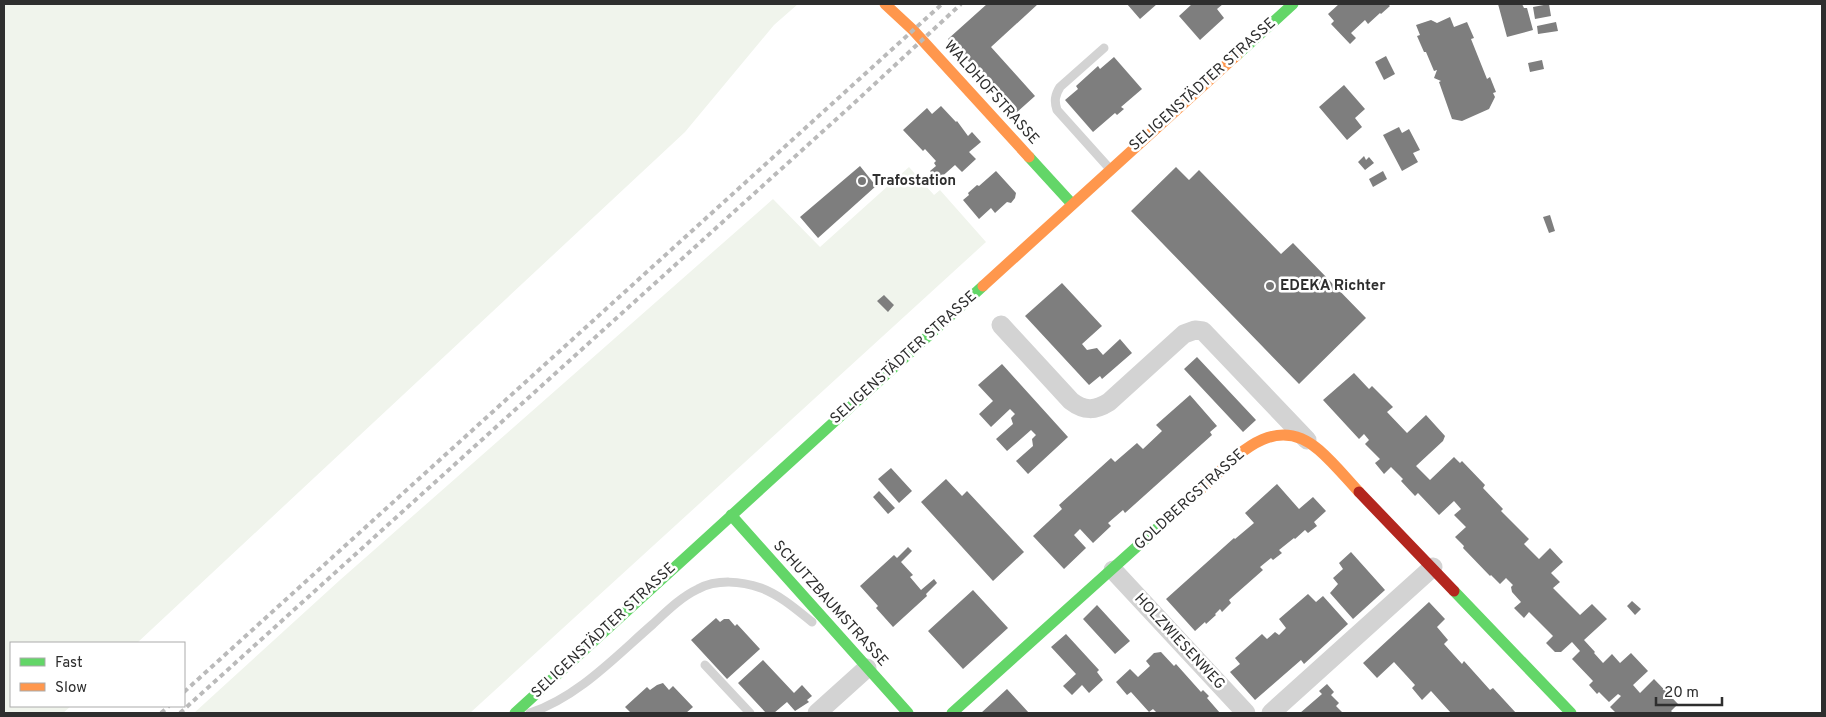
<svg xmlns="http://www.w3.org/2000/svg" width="1826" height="717" viewBox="0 0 1826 717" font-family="Overpass,sans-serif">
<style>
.green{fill:#f0f4ec}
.building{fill:#7e7e7e}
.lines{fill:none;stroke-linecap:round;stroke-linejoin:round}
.lane{stroke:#d3d3d3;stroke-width:9}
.street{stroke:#d3d3d3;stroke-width:19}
.fast{stroke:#63d668;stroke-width:11}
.slow{stroke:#ff974d;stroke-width:11}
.jam{stroke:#b3261e;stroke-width:11}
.rail{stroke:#bababa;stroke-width:4;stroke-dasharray:5 4;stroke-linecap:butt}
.poi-dot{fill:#777;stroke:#fff;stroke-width:2}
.labels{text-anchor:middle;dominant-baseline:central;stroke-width:5;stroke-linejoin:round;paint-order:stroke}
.street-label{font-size:15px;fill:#2e2e2e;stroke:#fff}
.poi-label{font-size:15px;font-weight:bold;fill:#2e2e2e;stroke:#fff;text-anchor:start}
</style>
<rect width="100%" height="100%" fill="#fff"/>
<path class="green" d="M4,4h794l-24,21 -89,107 -548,511h-126v63h60l-8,7h-59z
M909,167l25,28 6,-5 46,52 -516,471h-276l146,-133 433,-381 47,48z"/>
<path class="building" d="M987,4h51l-47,43 44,49 -19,17 -68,-74z
M1127,4h30l-17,15z
M1192,4h31l-6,5 7,9 -24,22 -21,-24z
M1339,4h49l2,2 -9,8 -1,-1 -12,11 -3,-4 -14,13 5,5 -6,6 -19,-20 3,-3 -6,-7z
M1498,4h24l2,4h3l6,22 -26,7z
M1549,4l2,12 -16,3 -2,-12z
M1450,17l4,10 13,-5 7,16 -3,1 16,40 3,-2 6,15 -3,1 2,4 -6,12 -27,12 -10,-2 -13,-37 2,-1 -7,-3 3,-8 -3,1 -8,-19h-2l-7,-16 3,-1 -4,-10 15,-5 6,3z
M1556,22l2,9 -20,3 -1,-8z
M1386,56l9,18 -11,6 -9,-18z
M1114,57l28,32 -21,18 3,2 -7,6 -2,-2 -22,19 -28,-32 13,-11 -2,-3 22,-20 2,3z
M1542,60l2,9 -14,3 -2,-9z
M1344,85l21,24 -10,9 7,9 -15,13 -28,-33z
M941,106l15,16 1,-1 11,15 4,-4 9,10 -12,10 7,7 -14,13 -7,-7 -17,15 -8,-9 6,-5 -2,-3 2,-2 -11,-12 -2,2 -20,-21 24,-22 5,6z
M1399,127l3,6 7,-4 11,21 -7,3 5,9 -16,9 -19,-36z
M1364,156l2,4 3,-3 5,6 -9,7 -7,-8z
M860,166l16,20 -58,52 -18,-21z
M1176,167l13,13 10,-10 82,84 12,-11 73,75 -67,66 -168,-173z
M996,171l20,22 -1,5 -4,5 -4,-1 -12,11 -4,-5 -12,11 -16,-19 6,-5 -1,-2 9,-8 2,1z
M1383,171l4,8 -14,8 -4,-8z
M1550,215l5,16 -6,2 -6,-16z
M1062,283l40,43 -20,18 5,6 10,-2 6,7 17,-16 12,14 -30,26 -2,-3 -11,9 -64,-69z
M884,295l10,10 -6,7 -11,-11z
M1197,357l59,63 -13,12 -59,-63z
M1002,364l66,73 -40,37 -12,-13 17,-15 -1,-7 4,-4 -5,-5 -24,21 -11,-12 17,-15 -2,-6 4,-4 -5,-5 -19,18 -12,-13 14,-13 -15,-16z
M1354,373l15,16 3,-3 21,21 -6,5 20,21 19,-18 19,21 -2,5 -27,25 14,14 24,-23 6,6 2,-2 23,24 -2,3 20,21 -2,2 28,28 -5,5 15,15 11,-11 13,14 -12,11 9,9 -7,6 27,27 12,-11 15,15 -23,21 11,12 -1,1 9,10 9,-9 8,9 11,-10 17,18 -15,14 7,8 14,-14 24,25 -7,7 2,2h-57l-6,-6 11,-11 -3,-2 -9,8 -10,-10 -2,2 -8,-9 4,-4 -21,-22 8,-8 -8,-9 -11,10h-6l-9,-9 7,-7 -24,-24 -5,6 -10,-10 7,-6 -9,-10 -1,-5 2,-2 -7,-7 -6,6 -9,-9 -1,1 -27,-28 1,-2 -9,-9 11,-10 -12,-12 7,-6 -7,-8 -15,14 -21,-22 -3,3 -14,-15 2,-2 -12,-12 -7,7 -9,-11 5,-4 -15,-15 4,-4 -5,-6 -5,5 -36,-39z
M1190,395l27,31 -7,6 2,3 -87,78 -2,-3 -15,13 3,3 -18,17 -13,-14 -6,6 12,13 -22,21 -31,-33 29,-27 -3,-4 52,-47 4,4 22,-19 6,6 19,-18 -6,-6z
M891,468l21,23 -13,12 -21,-24z
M946,479l16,17 5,-5 57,61 -31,29 -72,-79z
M1277,484l22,25 14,-12 13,14 -12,11 3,4 -9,7 -3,-3 -10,9 -1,-1 -15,12 3,3 -9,7 -2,-2 -11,9 3,3 -34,30 2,3 -9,9 -2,-3 -5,5 1,1 -10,9 -1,-2 -10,9 -29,-32 68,-61 1,1 19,-16 -9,-10z
M879,491l16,17 -7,6 -15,-17z
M908,547l4,4 -11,11 12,13 -3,2 11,13 13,-11 3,4 -11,11 1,2 -34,31 -17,-19 2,-2 -18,-20 34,-31 3,3z
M1351,552l34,38 -32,29 -23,-26 8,-9 -5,-6 10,-9 -4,-6z
M973,590l35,38 -45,41 -35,-38z
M1308,594l8,8 7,-6 25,28 -44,40 -3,-4 -46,40 -25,-28 10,-8 -5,-6 27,-24 5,5 8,-7 4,3 7,-7 -7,-9z
M1632,601l9,8 -6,6 -8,-9z
M1429,602l16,17 -8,8 11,13 -4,4 18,20 2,-3 26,29 3,-2 23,25h-65l-20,-22 -9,9 -10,-12 3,-3 -21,-23 -17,16 -14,-15z
M1097,605l33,36 -15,13 -32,-35z
M716,618l4,4 4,-3h5l6,7 2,-2 23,25 -33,30 -36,-39z
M1066,634l33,36 -2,2 6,8 -14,13 -7,-8 -10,10 -9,-9 13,-12 -25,-27z
M1161,652l13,14 2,-2 25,28 2,-2 6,6 -2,2 13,15h-63l-4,-4 -4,3 -18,-20 -4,3 -11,-13 14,-13 8,8 12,-11 -4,-5 8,-8z
M763,660l31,33 8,-8 10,11 -5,4 2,2 -14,9 -8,-9 -13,11h-8l-28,-30z
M663,683l6,7 4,-4 20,21 -7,6h-55l-6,-6 22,-20 3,3 7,-5z
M1327,684l7,8 -3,3 8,8 -3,3 7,7h-43l22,-19 -3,-3z
M1007,689l22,24h-48z"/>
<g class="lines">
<path class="lane" d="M1104,48l-44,39c-5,8 -6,14 -3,23l53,59
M705,665l45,48
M530,713c48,-16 85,-56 123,-89 14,-13 28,-27 45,-35 19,-10 43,-8 63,-1 19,7 36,22 51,34"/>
<path class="street" d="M1001,325l70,76c13,10 24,10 38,1l75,-68 11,-4 8,1 104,109
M1113,570l133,143
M817,713l50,-45
M1271,713l162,-146"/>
<path class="fast" d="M1237,55l56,-51
M1029,157l43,47
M731,515l177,198
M1454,591l117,122
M515,713l468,-427
M952,713l249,-224"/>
<path class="slow" d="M885,4l28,26 116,127
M983,286l254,-231
M1201,489c33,-30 72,-79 118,-39 15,13 27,28 40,42"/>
<path class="jam" d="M1359,492l95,99"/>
<path class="rail" d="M184,692l758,-688
M161,713l8,-7
M180,713l672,-608 109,-101"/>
</g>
<g class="poi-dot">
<circle cx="862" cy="181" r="5"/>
<circle cx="1270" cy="286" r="5"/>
</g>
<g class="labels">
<g class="street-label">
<text transform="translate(1203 85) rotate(-42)">SELIGENSTÄDTER STRASSE</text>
<text transform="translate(991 93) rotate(48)">WALDHOFSTRASSE</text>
<text transform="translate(904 358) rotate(-42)">SELIGENSTÄDTER STRASSE</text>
<text transform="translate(1190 500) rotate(-42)">GOLDBERGSTRASSE</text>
<text transform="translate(830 604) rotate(48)">SCHUTZBAUMSTRASSE</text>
<text transform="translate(604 631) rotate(-43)">SELIGENSTÄDTER STRASSE</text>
<text transform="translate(1179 642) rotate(47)">HOLZWIESENWEG</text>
</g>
<g class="poi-label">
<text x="872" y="181">Trafostation</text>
<text x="1280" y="286">EDEKA Richter</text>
</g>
</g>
<rect width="1826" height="717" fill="none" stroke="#2e2e2e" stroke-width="10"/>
<rect x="10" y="642" width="175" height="65" fill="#ffffff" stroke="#ababab"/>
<rect x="20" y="658" width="25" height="8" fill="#63d668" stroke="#ababab"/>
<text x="55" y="667" font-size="15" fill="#2e2e2e">Fast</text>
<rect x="20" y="683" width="25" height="8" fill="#ff974d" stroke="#ababab"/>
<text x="55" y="692" font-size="15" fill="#2e2e2e">Slow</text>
<path d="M1656 697v8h66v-8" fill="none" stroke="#2e2e2e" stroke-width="2.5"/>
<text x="1664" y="697" font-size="15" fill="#2e2e2e" stroke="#ffffff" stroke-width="4" paint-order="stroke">20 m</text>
</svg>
